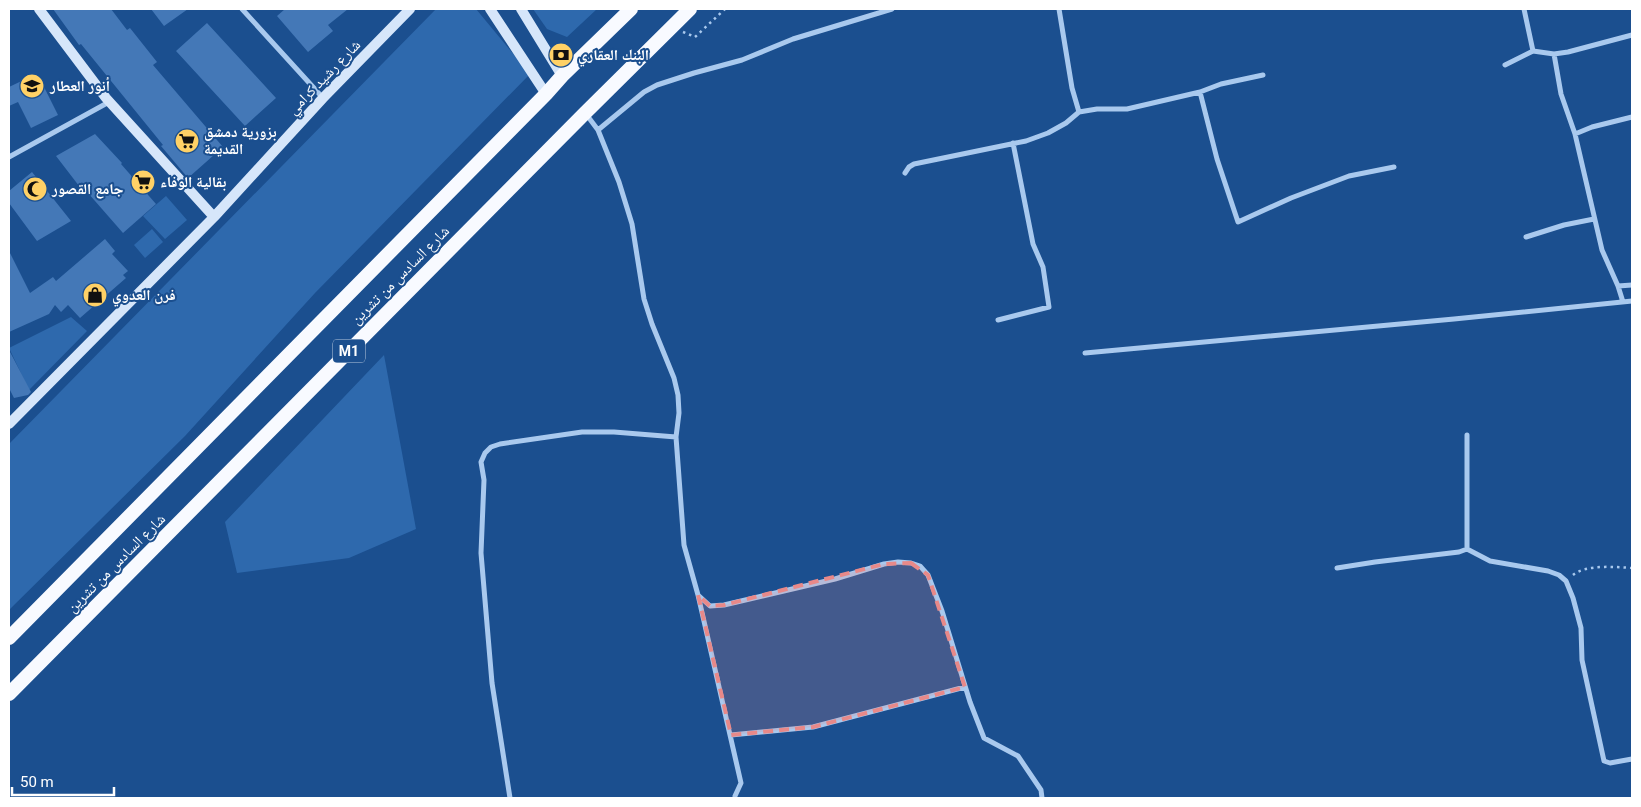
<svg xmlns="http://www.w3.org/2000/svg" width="1641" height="807" viewBox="0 0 1641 807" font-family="Roboto,'Noto Naskh Arabic',sans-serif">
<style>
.green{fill:#2e69ad}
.building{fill:#4478b7}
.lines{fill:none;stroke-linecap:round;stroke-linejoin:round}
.path{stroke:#a9c9ee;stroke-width:2.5;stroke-dasharray:2.5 4;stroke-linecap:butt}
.minor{stroke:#a9c9ee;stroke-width:5}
.secondary{stroke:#d6e6fa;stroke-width:10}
.trunk{stroke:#f8faff;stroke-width:14}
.marked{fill:#e88989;fill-opacity:0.2;stroke:#e88989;stroke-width:4;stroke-dasharray:10 6;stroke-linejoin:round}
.labels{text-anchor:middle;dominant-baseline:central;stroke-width:4;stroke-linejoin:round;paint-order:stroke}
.shield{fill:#1b4f8f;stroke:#bbcadd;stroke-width:1}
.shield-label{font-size:14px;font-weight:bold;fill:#fff}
.poi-label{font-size:15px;font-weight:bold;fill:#fff;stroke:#1b4f8f;text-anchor:start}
.street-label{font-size:15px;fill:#fff;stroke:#1b4f8f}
</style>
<rect width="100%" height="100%" fill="#1b4f8f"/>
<path class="green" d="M436,9h40l54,65 -215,219 -130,143 -176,174v-166z
M533,9h64l-30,28 -20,-8z
M166,196l21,24 -22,19 -22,-23z
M152,229l11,13 -18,16 -11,-13z
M71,317l16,14 -58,59 -20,-42z
M384,355l32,174 -67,29 -112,15 -12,-51z"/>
<path class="building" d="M53,9h58l16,21 3,-2 27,34 -4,3 70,82 -35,31 -27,-32 2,-1 -82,-101 -2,1z
M151,9h37l-24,17z
M285,9h63l-20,16 5,6 -25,21 -31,-36z
M207,23l69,75 -31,28 -69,-75z
M32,76l6,14 6,-3 14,28 -27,13 -13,-26 -9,4v-19z
M95,134l27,29 -1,1 35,40 -33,29 -35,-40 -2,2 -30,-39z
M32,172l39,49 -34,20 -28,-38v-12z
M105,239l10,12 -3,3 16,17 -5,4 3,3 -46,40 -12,-13 -7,7 -6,-7 -6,9 -40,18v-81l21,42 23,-16 3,4z
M9,350l22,42 -3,3 -14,3 -5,-10z"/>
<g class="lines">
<path class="path" d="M683,32l12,5 30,-28
M1573,575c13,-11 43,-8 59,-7"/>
<path class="minor" d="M242,9l81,89
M1059,9l13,79 7,24
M1524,9l9,42
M1554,54l7,40 14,40 27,116 16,36 5,16
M1505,65l28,-14 21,3 14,-2 64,-17
M1200,92l17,67 21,63 53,-24 58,-22 45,-9
M586,114l12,16 21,52 13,42 12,75 8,25 22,54 4,17 1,18 -3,24 8,108 14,50 12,11 14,-1 111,-26 49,-15 14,-2 13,1 9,3 8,9 14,36 28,91 14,36 34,18 23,34 1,8
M598,130l46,-38 13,-7 37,-12 48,-13 51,-21 99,-30
M1575,134l17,-7 40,-10
M9,157l100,-55
M905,173l4,-6 5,-3 112,-23 22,-8 18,-10 13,-11 18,-3h30l73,-17 21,-8 42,-9
M1526,237l38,-12 30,-6
M1618,286l14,-1
M998,320l51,-13 -6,-40 -10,-23 -20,-101
M1085,353l369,-34 178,-18
M1467,549l23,12 58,10 11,4 7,6 7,17 8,30 1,32 22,101 6,2 22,-4
M1467,549v-114
M1337,568l38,-6 84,-10 8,-3
M698,595l43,188 -6,13
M731,735l82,-8 152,-40
M510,798l-18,-115 -11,-130 3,-73 -3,-18 4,-9 6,-6 9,-3 82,-12h32l62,5"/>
<path class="secondary" d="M39,9l67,89 108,119
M490,9l56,85
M521,9l41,67
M9,424l205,-207 109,-119 87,-89"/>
<path class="trunk" d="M9,638l537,-544 16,-18 69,-67
M9,694l576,-581 105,-104"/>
</g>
<path class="marked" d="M911,563l17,12 37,112 -152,40 -82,8 -33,-140 12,11 14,-1 160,-41z"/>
<defs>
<symbol id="bank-disc" viewBox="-11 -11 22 22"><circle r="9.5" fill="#ffd166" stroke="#1b4f8f"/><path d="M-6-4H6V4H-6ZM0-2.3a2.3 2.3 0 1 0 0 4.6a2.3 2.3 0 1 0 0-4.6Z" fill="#111"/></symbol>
<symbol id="school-disc" viewBox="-11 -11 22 22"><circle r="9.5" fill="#ffd166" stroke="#1b4f8f"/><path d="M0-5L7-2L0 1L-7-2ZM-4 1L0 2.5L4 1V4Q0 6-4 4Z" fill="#111"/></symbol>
<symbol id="supermarket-disc" viewBox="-11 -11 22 22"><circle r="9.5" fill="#ffd166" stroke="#1b4f8f"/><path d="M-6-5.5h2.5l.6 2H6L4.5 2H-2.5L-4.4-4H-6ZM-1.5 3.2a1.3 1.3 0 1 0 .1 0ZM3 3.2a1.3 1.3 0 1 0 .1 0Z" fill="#111"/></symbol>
<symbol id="mosque-disc" viewBox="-11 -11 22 22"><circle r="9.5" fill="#ffd166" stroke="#1b4f8f"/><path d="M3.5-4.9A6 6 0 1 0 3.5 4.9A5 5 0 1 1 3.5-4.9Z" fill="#111"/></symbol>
<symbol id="shop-disc" viewBox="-11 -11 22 22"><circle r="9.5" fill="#ffd166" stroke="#1b4f8f"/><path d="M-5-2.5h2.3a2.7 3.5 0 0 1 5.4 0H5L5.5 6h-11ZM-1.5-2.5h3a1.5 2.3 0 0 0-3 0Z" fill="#111"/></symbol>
</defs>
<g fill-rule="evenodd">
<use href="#bank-disc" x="547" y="41" width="28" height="28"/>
<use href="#school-disc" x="18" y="72" width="28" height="28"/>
<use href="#supermarket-disc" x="173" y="127" width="28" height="28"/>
<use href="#supermarket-disc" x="129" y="168" width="28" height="28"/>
<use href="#mosque-disc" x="21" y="175" width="28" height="28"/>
<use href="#shop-disc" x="81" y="281" width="28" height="28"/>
</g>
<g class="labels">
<rect class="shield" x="333" y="339.5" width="32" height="23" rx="4"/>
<g class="shield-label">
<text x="349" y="351">M1</text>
</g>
<g class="poi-label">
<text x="578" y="55">البنك العقاري</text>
<text x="50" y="86">أنور العطار</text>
<text x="204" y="132">بزورية دمشق<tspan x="204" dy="17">القديمة</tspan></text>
<text x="160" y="182">بقالية الوفاء</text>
<text x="52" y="189">جامع القصور</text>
<text x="112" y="295">فرن العدوي</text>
</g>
<g class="street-label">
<text transform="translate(324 77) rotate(-46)">شارع رشيد كرامي</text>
<text transform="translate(400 275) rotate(-45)">شارع السادس من تشرين</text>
<text transform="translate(116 563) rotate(-45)">شارع السادس من تشرين</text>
</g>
</g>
<rect width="1641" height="807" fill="none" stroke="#ffffff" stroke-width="20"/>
<path d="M12 787v8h102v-8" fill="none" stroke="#ffffff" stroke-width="2.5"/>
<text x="20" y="787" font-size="15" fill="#ffffff" stroke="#1b4f8f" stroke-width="4" paint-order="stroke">50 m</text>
</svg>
